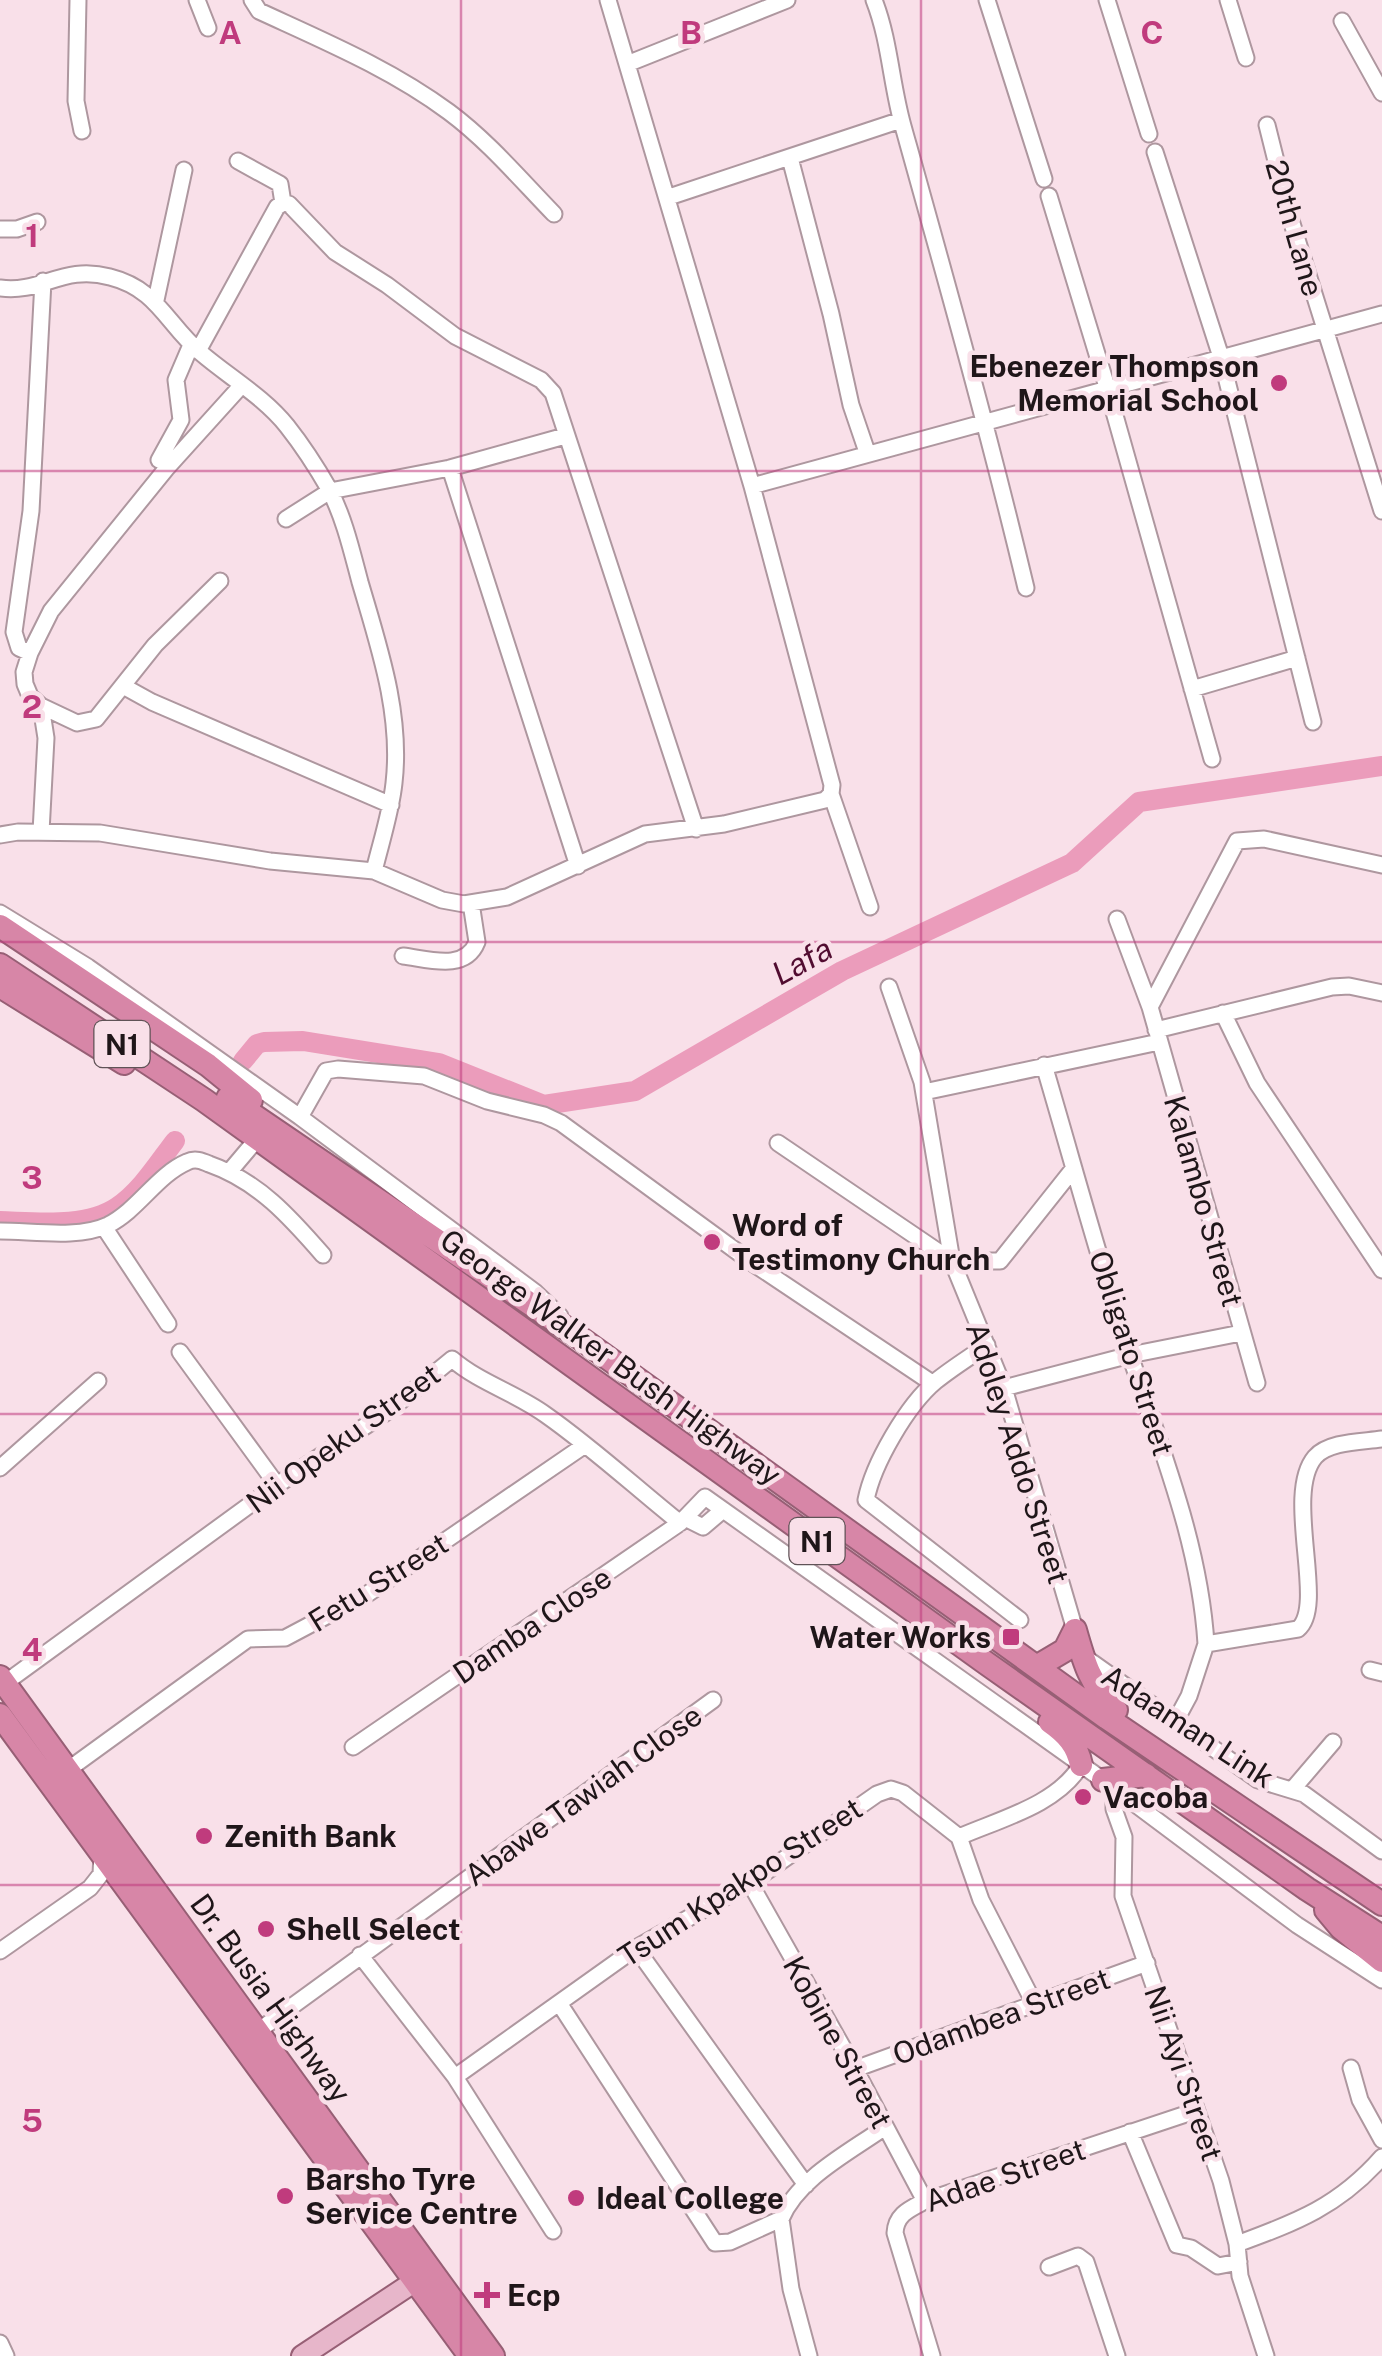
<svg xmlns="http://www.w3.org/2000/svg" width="1382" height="2356" viewBox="0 0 1382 2356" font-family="'Public Sans',sans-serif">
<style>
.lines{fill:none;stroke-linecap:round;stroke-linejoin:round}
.river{stroke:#eb9cbb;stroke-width:20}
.minor-casing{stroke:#ae979f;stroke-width:19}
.major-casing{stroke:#975f75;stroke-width:24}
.highway-casing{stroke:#975f75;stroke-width:26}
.minor{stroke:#fff;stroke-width:15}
.major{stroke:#e7b6ca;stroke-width:20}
.highway{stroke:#d786a7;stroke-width:22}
.grid{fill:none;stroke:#c03b7d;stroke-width:2.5;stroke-opacity:0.55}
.poi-dot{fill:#c03b7d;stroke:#f9e0e9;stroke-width:4}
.labels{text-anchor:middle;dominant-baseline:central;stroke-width:9;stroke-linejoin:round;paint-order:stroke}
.shield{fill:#f9e0e9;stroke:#605357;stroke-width:2.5}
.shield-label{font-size:28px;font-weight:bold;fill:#1f1619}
.street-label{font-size:30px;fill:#1f1619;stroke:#f9e0e9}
.poi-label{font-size:30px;font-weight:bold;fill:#1f1619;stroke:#f9e0e9;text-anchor:start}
.water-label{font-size:32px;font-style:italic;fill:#510c30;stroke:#f9e0e9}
.grid-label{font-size:32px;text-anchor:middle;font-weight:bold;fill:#c03b7d;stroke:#f9e0e9;stroke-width:9;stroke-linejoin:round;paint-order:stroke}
</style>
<rect width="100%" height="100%" fill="#f9e0e9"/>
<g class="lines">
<path class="river" d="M243,1061l14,-17 7,-2 39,-1 136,22 105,42 91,-14 207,-120 230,-108 67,-61 243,-36
M0,1221c36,1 86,7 117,-14 24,-16 41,-44 58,-66"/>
<defs>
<path id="minor" d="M78,0l-2,101 6,30
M197,0l11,28
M252,0l7,11c65,30 132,58 190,101 39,29 71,67 105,102
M608,0l144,486 80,299 -1,9 39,113
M874,0c16,41 17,84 29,126 43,154 86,307 123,462
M987,0l57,179
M1107,0l42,134
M1228,0l18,58
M1342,21l40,72
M627,64l160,-64
M1267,125l23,92 92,294
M1155,152l66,205 92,365
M790,158l41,156 20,91 16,47
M1049,196l58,191 105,372
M669,197l232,-77
M283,203l6,1 46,48 52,33 68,51 86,44 12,13 143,436
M0,229h17l20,-7
M0,288c41,6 63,-24 110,-11 48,12 57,48 91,76 28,24 63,44 86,73 15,19 30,42 42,63 15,28 23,63 31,93 19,65 42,132 34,201 -3,29 -13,59 -20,88
M156,300l28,-130
M198,351l79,-144 6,-4 -3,-19 -42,-23
M159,460l22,-40 -5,-40 15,-35
M450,468l128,398
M752,486l630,-172
M286,519l44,-28 120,-23 115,-32
M220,581l-65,64 -59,74 -19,4 -36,-17 -11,-10 -5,-12 -1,-12 6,-19 21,-42 115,-142 75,-83
M30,653l-11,-5 -5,-16 17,-121 12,-230
M123,686l29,16 239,103
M1192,689l105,-31
M41,832l5,-94 -5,-32
M0,835l18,-3 82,1 170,28 104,10 68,29 22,4 43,-7 138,-63 79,-10 101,-24 6,-6
M0,913l88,54 212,150 235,175 25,24
M1117,919l33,88 107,376
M403,956c25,3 62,16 74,-14l-6,-39
M889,987l33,95 30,179 52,127 71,242
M1150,1007l87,-166 27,-2 118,26
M1223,1013l34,70 125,187
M1156,1030l176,-43 17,-1 33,7
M1044,1065c29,98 55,196 87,293 31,94 69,187 75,286
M924,1092l235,-50
M300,1117l26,-46 12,-2 86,7 63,25 57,14 17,8 193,141 178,119
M778,1143l174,118h48l74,-93
M230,1171l27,-32
M104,1227l64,97
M0,1231c33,0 78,8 108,-6 30,-15 49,-50 79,-63 8,-4 15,-1 22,2 49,17 81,53 114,91
M987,1345c-17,12 -35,23 -51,36 -29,24 -63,83 -70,119l154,120
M180,1352l97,133
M1004,1388l126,-33 111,-22
M0,1468l98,-87
M685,1518l18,9 20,-17
M1086,1658l172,122 46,14 78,57
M1370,1670l12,3
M5,1683l272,-198 114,-76 61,-50c28,24 64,34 94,56 47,33 89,72 134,108
M1175,1722l14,-26 17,-52 92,-15c29,-23 -15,-134 17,-172 14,-16 48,-15 67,-18
M353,1747l327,-224 25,-26 398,283 194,145 85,55
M69,1769l179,-130 37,-1 81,-43 219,-150
M1114,1789v20l10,28 -1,59 98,285 16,63 3,32 26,80
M1292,1790l41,-48
M959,1837l22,63 54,105
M959,1837c41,-18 98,-32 122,-72
M750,1883l105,186 70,132
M636,1948l170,237
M0,1951l90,-63 11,-14 1,-19
M360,1955l95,122 98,154
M559,2003l156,240 15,-1 51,-23c17,-41 69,-67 104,-92
M258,2031l455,-331
M1351,2068l9,32 22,40
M855,2069l292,-106
M455,2077l181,-129 114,-65 127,-89 14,-5 12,4 56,44
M1130,2132l47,113 14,3 27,18 21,-4
M781,2219l10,70 18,67
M1237,2244c60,-22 102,-38 145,-87
M1049,2267l29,-11 8,6 31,94
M0,2343l6,13
M932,2356l-37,-123c1,-19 15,-24 30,-32l270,-90"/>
<path id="major" d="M302,2356l127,-84"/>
<path id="highway" d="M0,926l208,139 43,35
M0,965l204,135 782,563 321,226 75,48
M0,986l124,77
M228,1098l348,237 531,383 275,186
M1075,1630c9,32 16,57 41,80
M1038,1666l27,-16 10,-20
M0,1677l493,679
M0,1715l470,641
M1050,1722c17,12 27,23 31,43
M1103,1780l43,-5
M1326,1910l15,18 41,33"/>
</defs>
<use href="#minor" class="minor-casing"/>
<use href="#major" class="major-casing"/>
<use href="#highway" class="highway-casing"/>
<use href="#minor" class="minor"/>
<use href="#major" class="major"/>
<use href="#highway" class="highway"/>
</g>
<path class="grid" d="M461,0v2356M921,0v2356M0,471h1382M0,942h1382M0,1414h1382M0,1885h1382"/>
<g class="poi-dot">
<circle cx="1279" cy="383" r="10"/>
<circle cx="712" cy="1242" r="10"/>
<rect x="1001" y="1627" width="20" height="20" rx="5"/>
<circle cx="1083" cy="1797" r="10"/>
<circle cx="204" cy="1836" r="10"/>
<circle cx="266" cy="1929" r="10"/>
<circle cx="285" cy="2196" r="10"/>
<circle cx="576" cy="2198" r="10"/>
<path d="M482 2280h10v10h10v10h-10v10h-10v-10h-10v-10h10z"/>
</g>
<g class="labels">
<g class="shield">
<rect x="94.5" y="1021" width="55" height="46" rx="8"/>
<rect x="789.5" y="1518" width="55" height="46" rx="8"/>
</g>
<g class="shield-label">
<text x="122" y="1044">N1</text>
<text x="817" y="1541">N1</text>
</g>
<g class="street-label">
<text transform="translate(1295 228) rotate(74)">20th Lane</text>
<text transform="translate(1204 1201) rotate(74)">Kalambo Street</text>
<text transform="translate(1132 1353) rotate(72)">Obligato Street</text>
<text transform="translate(611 1357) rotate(36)">George Walker Bush Highway</text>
<text transform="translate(343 1438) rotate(-36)">Nii Opeku Street</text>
<text transform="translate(1018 1453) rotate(72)">Adoley Addo Street</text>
<text transform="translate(378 1582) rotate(-32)">Fetu Street</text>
<text transform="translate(532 1625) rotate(-34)">Damba Close</text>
<text transform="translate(1188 1726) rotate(33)">Adaaman Link</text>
<text transform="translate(583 1795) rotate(-36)">Abawe Tawiah Close</text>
<text transform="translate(740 1882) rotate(-33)">Tsum Kpakpo Street</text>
<text transform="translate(271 1998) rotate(54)">Dr. Busia Highway</text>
<text transform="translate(1001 2016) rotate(-20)">Odambea Street</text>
<text transform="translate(838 2042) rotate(61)">Kobine Street</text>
<text transform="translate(1184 2073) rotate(71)">Nii Ayi Street</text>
<text transform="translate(1005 2175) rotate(-19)">Adae Street</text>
</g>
<g class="poi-label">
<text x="1259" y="366" text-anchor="end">Ebenezer Thompson<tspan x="1259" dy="34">Memorial School</tspan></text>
<text x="732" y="1225">Word of<tspan x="732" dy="34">Testimony Church</tspan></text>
<text x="991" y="1637" text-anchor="end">Water Works</text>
<text x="1103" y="1797">Vacoba</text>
<text x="224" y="1836">Zenith Bank</text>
<text x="286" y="1929">Shell Select</text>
<text x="305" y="2179">Barsho Tyre<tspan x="305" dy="34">Service Centre</tspan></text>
<text x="596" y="2198">Ideal College</text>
<text x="507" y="2295">Ecp</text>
</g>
<g class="water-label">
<text transform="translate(802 961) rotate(-29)">Lafa</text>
</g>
</g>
<g class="grid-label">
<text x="230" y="44">A</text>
<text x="691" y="44">B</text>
<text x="1152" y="44">C</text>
<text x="32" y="247">1</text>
<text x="32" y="718">2</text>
<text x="32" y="1189">3</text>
<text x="32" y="1661">4</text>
<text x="32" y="2132">5</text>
</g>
</svg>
